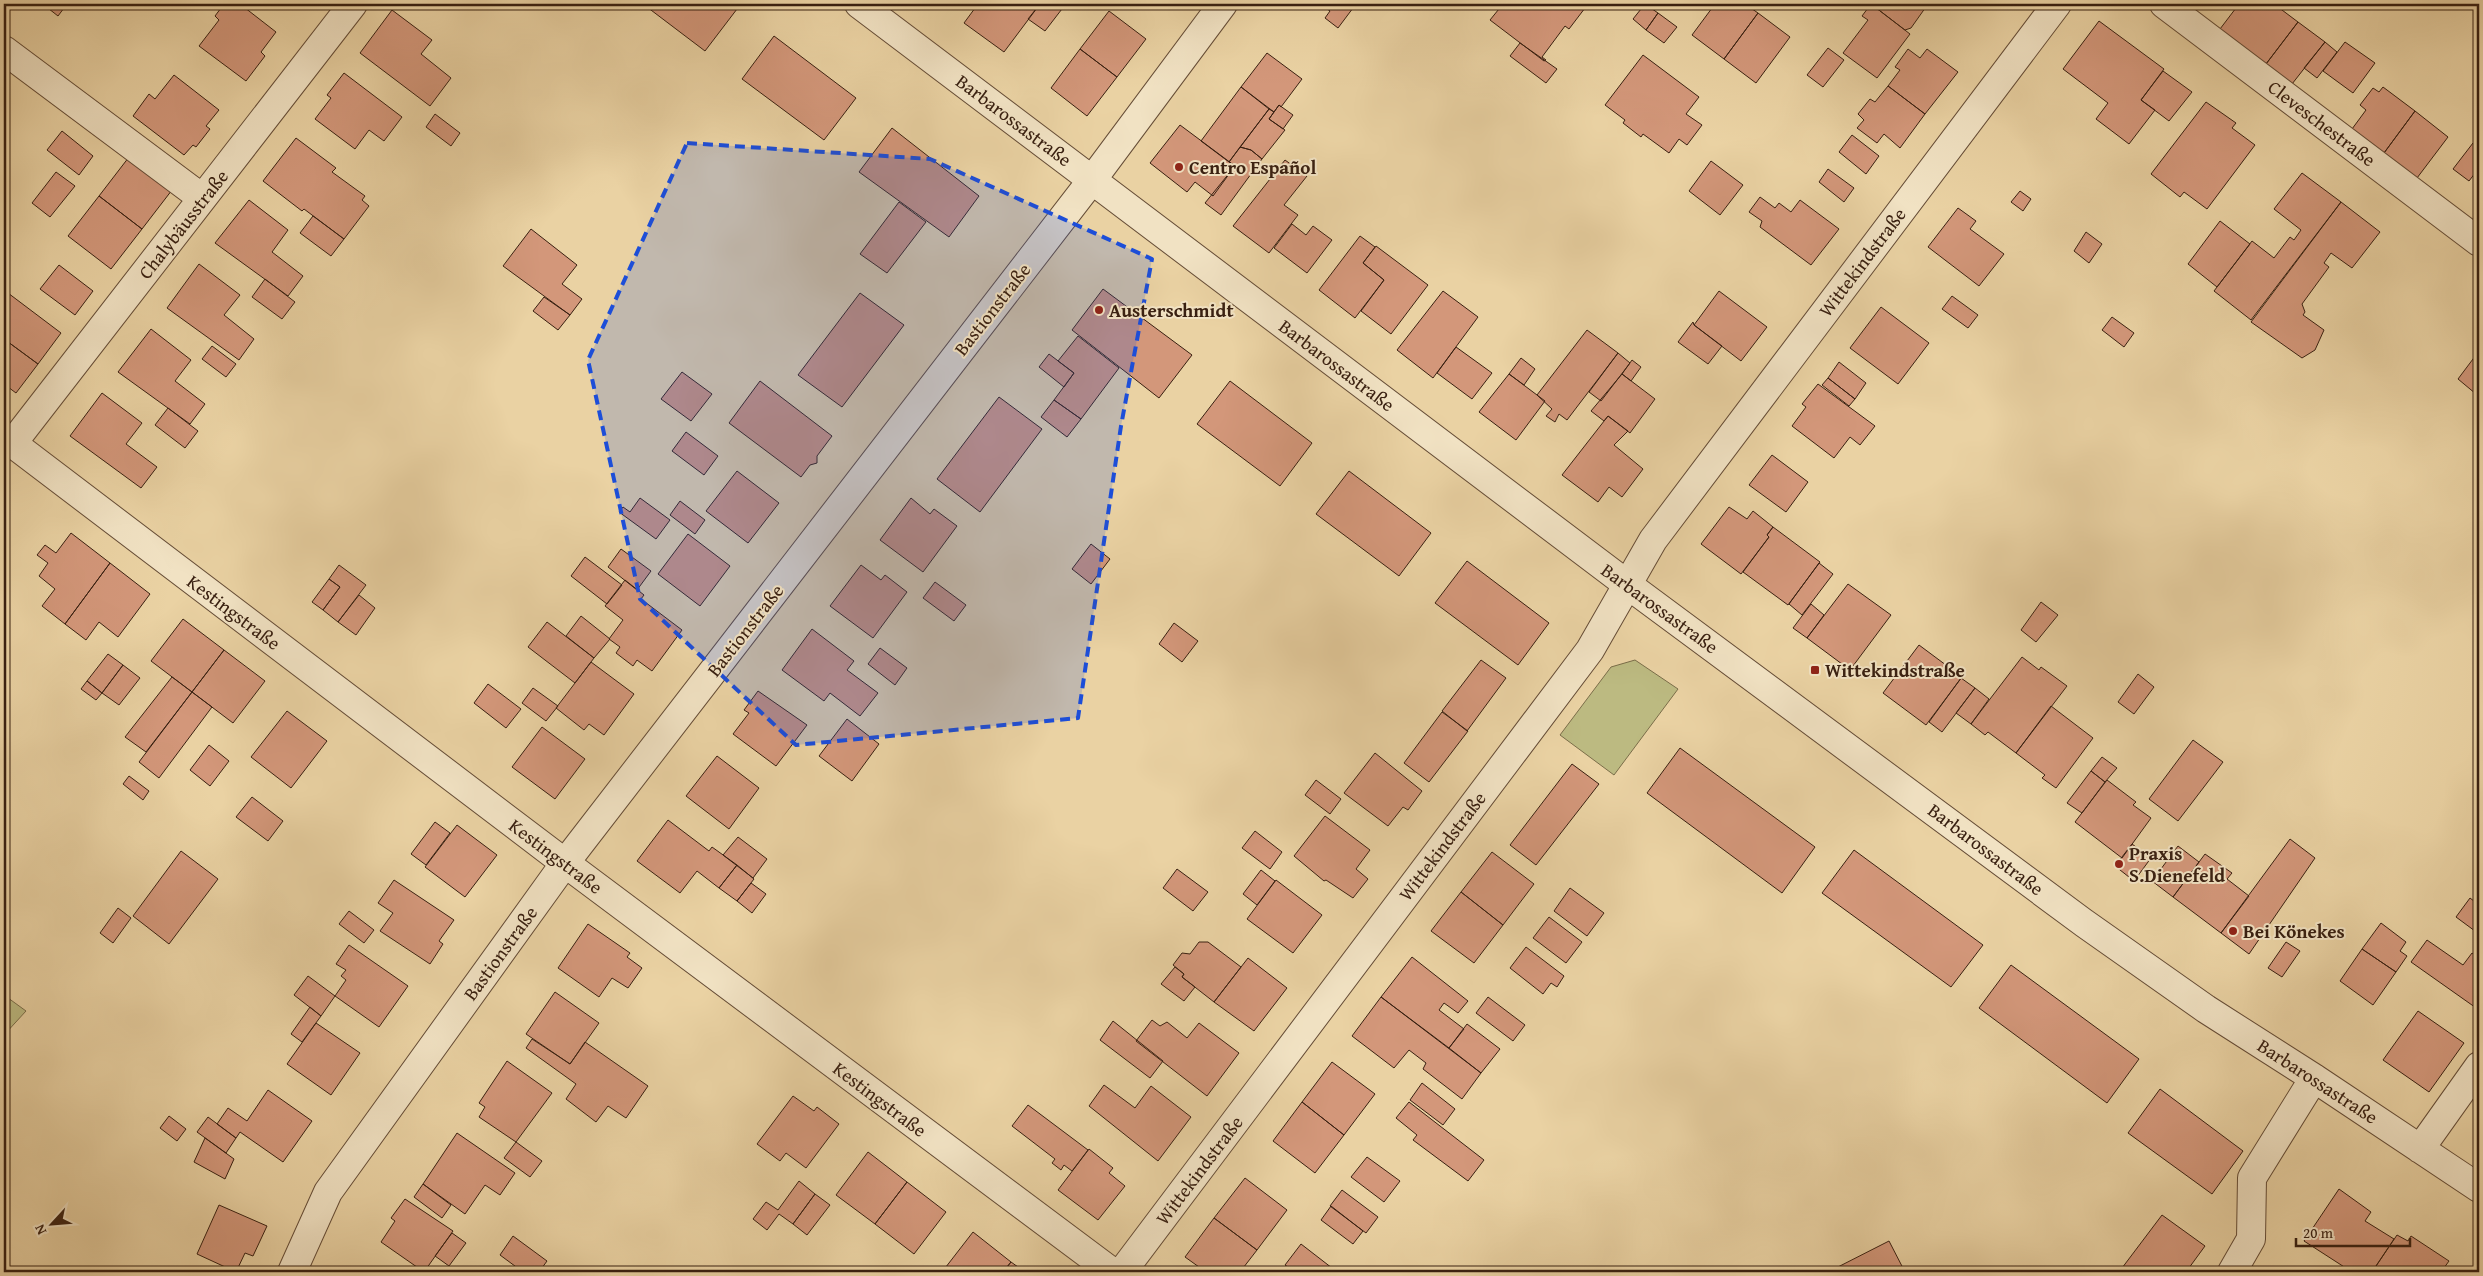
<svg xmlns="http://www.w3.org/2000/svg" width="2483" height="1276" viewBox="0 0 2483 1276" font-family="'Gentium Book Plus',serif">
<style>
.green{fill:#bcba81;stroke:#7a6d49}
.building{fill:#d3977a;stroke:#392011}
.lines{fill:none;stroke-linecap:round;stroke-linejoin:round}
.minor-casing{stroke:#654c36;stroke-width:30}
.minor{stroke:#f1e2c3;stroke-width:28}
.marked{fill:#1d4ed8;fill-opacity:0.2;stroke:#1d4ed8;stroke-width:4;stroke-dasharray:10 6;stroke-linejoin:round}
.poi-dot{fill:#8f2418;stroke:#f1e2c3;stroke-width:2}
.labels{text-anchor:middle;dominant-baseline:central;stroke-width:4;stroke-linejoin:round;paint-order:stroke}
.street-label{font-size:19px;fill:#392011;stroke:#f1e2c3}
.poi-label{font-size:19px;font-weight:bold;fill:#392011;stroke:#f1e2c3;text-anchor:start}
</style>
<rect width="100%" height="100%" fill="#ead2a3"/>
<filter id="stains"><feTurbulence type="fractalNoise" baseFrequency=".004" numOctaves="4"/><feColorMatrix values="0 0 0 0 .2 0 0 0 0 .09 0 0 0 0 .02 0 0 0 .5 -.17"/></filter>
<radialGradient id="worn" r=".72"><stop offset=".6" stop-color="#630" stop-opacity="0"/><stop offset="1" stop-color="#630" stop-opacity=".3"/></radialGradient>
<path class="green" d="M1635,660l43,29 -64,86 -54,-40 51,-68z
M4,995l22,16 -22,24z"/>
<path class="building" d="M45,4h22l-9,12 -14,-11z
M224,4h16l36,28 -15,20 4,4 -19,25 -47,-35 20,-26 -4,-4z
M643,4h88l6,5 -32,42z
M978,4h62l-36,48 -40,-29z
M1040,4l25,1 -20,26 -17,-12z
M1320,4h36l-18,24 -13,-10 5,-7z
M1503,4h77l5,4 -16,21 -4,-3 -23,31 4,3 -2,1 -54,-41z
M1645,4l13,9 -12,17 -13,-11z
M1715,4h30l13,9 -34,46 -32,-24z
M1871,4h57l-17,24 -6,2z
M1871,4l39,30 -33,44 -34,-25 25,-33 -6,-4z
M2239,4h35l24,18 -32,42 -46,-35z
M392,10l40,30 -11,14 30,24 -21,28 -70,-53z
M1109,11l37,28 -29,38 -37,-28z
M1658,13l19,14 -13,16 -18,-13z
M1758,13l32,24 -34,46 -32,-24z
M2099,21l65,48 -23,31 14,10 -26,34 -33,-25 12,-16 -45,-34z
M2298,22l27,20 -33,42 -26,-20z
M774,36l82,62 -32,42 -82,-61z
M2325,42l12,10 -20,26 -13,-10z
M2345,42l30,21 -22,30 -30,-22z
M1520,43l37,26 -11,14 -36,-27z
M1828,48l16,12 -21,27 -16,-12z
M1080,49l37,28 -30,39 -36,-28z
M1908,49l12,9 7,-9 31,23 -33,42 -37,-28 12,-16 -5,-3z
M1267,53l35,26 -21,28 -2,-2 -5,7 -33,-25z
M1643,55l56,42 -13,17 16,11 -15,20 -8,-6 -10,14 -26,-19 -2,3 -18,-14 2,-3 -20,-15z
M2163,71l29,21 -23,29 -28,-21z
M344,73l58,44 -18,24 -15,-11 -14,19 -40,-30 16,-21 -4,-3z
M174,75l45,35 -13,16 4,3 -14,18 -3,-2 -9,10 -51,-39 16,-22 6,5z
M1888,86l37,28 -25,34 -16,-14 -7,9 -20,-15 7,-8 -6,-6 12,-15 5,3z
M1241,87l28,22 -40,53 -28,-21z
M2383,87l32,24 -31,42 -32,-24 14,-19 -6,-5 13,-17 6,4z
M2206,102l30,21 -4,5 23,17 -48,64 -23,-17 -4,5 -29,-23z
M1279,105l14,10 -10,14 -14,-10z
M1269,109l5,3 -5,7 16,11 -23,29 -11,-9 -11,-3z
M2415,111l33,26 -31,41 -33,-25z
M435,114l25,19 -9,13 -25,-19z
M1180,125l55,41 -22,30 -18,-14 -8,10 -37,-29z
M892,128l87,68 -30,41 -90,-65z
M62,131l31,25 -14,19 -32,-25z
M1852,135l27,21 -13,18 -27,-22z
M296,138l40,30 -4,4 33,24 -3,4 7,6 -25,33 -40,-30 -2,2 -39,-30z
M2473,143l6,5v20l-10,13 -16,-12z
M1240,147l11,3 11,9 -41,56 -16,-12 30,-37 -6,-4z
M129,157l43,33 -30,39 -43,-33z
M1285,160l22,16 -23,29 14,10 -29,38 -36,-27z
M1711,161l32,24 -23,30 -31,-24z
M1828,169l26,19 -10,14 -25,-20z
M56,172l19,14 -25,31 -18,-14z
M2302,173l39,29 -90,118 -37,-29 38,-50 22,17 16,-21 4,3 7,-10 -27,-21z
M2020,191l11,8 -8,12 -12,-9z
M99,196l43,33 -31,40 -43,-33z
M1760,197l15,11 4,-5 12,9 9,-12 39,29 -28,36 -51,-38 2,-6 -13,-9z
M249,200l39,30 -16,22 31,24 -15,20 -73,-53z
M899,202l27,20 -39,51 -27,-19z
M2341,202l39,30 -28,36 -21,-15 -7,10 5,4 -27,37 3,8 -2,3 21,15 -9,20 -13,8 -51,-36z
M1958,208l18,13 -6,8 34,25 -25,32 -51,-39z
M313,216l31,23 -13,17 -31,-23z
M2220,221l30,23 -33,43 -29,-23z
M1292,224l14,11 7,-9 19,14 -25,33 -33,-25z
M531,229l46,36 -15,19 20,15 -12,16 -67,-49z
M2086,232l16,12 -13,19 -15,-12z
M1360,236l15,11 -12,16 21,17 -29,38 -36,-28z
M1376,246l52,39 -37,49 -30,-23 23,-31 -21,-17z
M199,264l41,31 -16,20 30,24 -15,21 -72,-52z
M59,265l34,26 -18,24 -35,-26z
M265,279l30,23 -13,17 -30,-22z
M1103,289l89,66 -33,43 -87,-68z
M4,290l57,43 -23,31 -34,-25z
M1443,291l35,26 -45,61 -36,-28z
M1719,291l48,36 -26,34 -47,-36z
M860,293l44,32 -62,82 -44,-32z
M1952,296l26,19 -10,13 -26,-19z
M544,297l26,18 -12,15 -25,-19z
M1881,307l48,36 -31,41 -48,-36z
M2112,317l22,16 -10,14 -22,-17z
M1693,322l1,3 28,21 -14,18 -30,-22z
M151,329l40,31 -16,21 30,23 -15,20 -72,-52z
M1587,330l31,23 -51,67 -8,-6 -4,8 -9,-6 6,-7 -15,-14z
M1078,336l41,32 -38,51 -27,-19 20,-27 -16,-12z
M4,339l34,25 -22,29 -12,-9z
M212,346l24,18 -10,13 -24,-18z
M1456,347l36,26 -20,26 -35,-26z
M2479,351v38l-3,5 -18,-15z
M1618,353l12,10 -29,38 -12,-9z
M1049,354l25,19 -10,14 -25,-20z
M1521,358l14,11 -11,16 -15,-11z
M1632,360l9,7 -10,14 -9,-7z
M1839,362l27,21 -11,16 -27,-21z
M682,372l30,22 -21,27 -30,-22z
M1509,374l36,27 -29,39 -37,-28z
M1622,374l33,25 -25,34 -22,-17 -4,5 -13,-10z
M1828,378l27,21 -6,7 -27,-21z
M760,381l72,55 -15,20v7l-7,2 -9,12 -72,-54z
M1230,381l82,62 -32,43 -83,-62z
M1818,384l57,42 -15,19 -10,-8 -16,21 -42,-32 14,-19 -4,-3z
M102,393l40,30 -16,21 31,23 -16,21 -71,-52z
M999,397l43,32 -62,83 -43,-33z
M1054,400l27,19 -14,18 -26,-20z
M168,408l30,23 -13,17 -30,-23z
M1608,416l20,15 -14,14 29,24 -21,28 -13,-10 -11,15 -36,-27z
M686,432l32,24 -14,19 -32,-24z
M1772,455l36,27 -22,30 -37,-27z
M737,471l42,32 -31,40 -42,-32z
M1349,471l82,62 -32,43 -83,-62z
M640,498l30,22 -14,19 -37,-27 4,-5 7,5z
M911,498l19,16 4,-5 23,17 -34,46 -43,-32z
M680,501l25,19 -10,14 -25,-19z
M1729,507l18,12 6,-8 20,16 -6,8 2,2 -28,37 -40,-30z
M1773,527l47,35 -32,43 -45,-33 26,-35 -2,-2z
M71,533l39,30 -45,61 -23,-18 13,-17 -16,-13 9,-13 -11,-8 8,-10 11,8z
M688,534l42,32 -30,40 -42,-32z
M1091,544l19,15 -19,25 -19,-15z
M621,549l30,22 -14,19 -29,-23z
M585,557l37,28 -15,19 -36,-28z
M1467,561l82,62 -31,42 -83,-62z
M110,563l40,31 -32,43 -19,-15 -13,18 -21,-16z
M1819,563l14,11 -31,41 -13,-11z
M339,565l27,20 -28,37 -15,-12 17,-23 -11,-8z
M861,565l20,15 4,-5 22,17 -34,46 -43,-32z
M329,579l11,8 -17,23 -11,-8z
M625,580l19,15 -3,4 41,31 -30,41 -15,-11 -4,6 -17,-13 4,-6 -11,-8 14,-19 -18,-14z
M935,582l31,23 -12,16 -31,-23z
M1848,584l43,31 -41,55 -43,-32z
M359,595l16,13 -19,27 -18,-13z
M2041,602l17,13 -22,27 -15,-12z
M1811,604l13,11 -17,23 -14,-10z
M581,616l29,23 -16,19 -28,-22z
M183,619l41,31 -32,42 -41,-31z
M547,622l47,36 -19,25 -47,-36z
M1174,623l24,18 -16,21 -23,-18z
M812,629l42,32 -7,9 31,23 -18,23 -30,-23 -6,8 -42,-31z
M1919,645l43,32 -36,48 -43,-32z
M880,648l27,20 -12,17 -27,-21z
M224,650l41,31 -32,42 -41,-31z
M108,654l15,11 -21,28 -15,-12z
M2022,657l17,13 2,-3 26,19 -51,67 -28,-21 -3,3 -14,-11z
M1481,660l25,18 -39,53 -25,-20z
M591,662l43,32 -30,41 -15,-11 -5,6 -28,-22z
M123,665l17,13 -21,27 -17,-12z
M2138,674l16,13 -20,27 -16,-12z
M172,677l20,15 -46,60 -21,-15z
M1961,678l14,10 -33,44 -13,-10z
M87,681l15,12 -6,7 -15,-11z
M488,684l33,25 -15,19 -32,-25z
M533,688l25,18 -12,15 -24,-18z
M1975,688l14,11 -18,25 -15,-11z
M758,691l49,34 -31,41 -43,-32 16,-21 -5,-3z
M192,692l20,15 -53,71 -20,-16z
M2051,706l42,32 -37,50 -14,-10 3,-3 -29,-22z
M287,711l40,30 -36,47 -40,-31z
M1442,712l26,19 -39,51 -25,-19z
M847,719l32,25 -27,37 -33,-25z
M542,727l43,32 -30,40 -43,-32z
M2193,740l30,22 -45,59 -29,-22z
M209,745l20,16 -19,25 -20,-16z
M1680,748l135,99 -33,46 -135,-100z
M1375,753l47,38 -14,19 -5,-3 -15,19 -44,-33z
M717,756l42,32 -30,41 -43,-33z
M2102,757l15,11 -12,14 -14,-11z
M1572,764l27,20 -63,81 -26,-20z
M2091,771l14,11 -23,31 -15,-10z
M129,776l20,15 -6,9 -20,-16z
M1316,780l25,19 -11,15 -25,-19z
M2107,780l29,22 -3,3 18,13 -29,40 -47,-36z
M252,797l31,24 -15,20 -32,-24z
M1325,816l45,34 -14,19 12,10 -15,19 -27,-18 -2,1 -30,-25z
M668,820l41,31 3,-4 25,18 -18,23 -22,-17 -17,22 -43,-32z
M435,822l15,11 -24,32 -15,-11z
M457,825l40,30 -32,42 -40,-30z
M1255,831l27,21 -12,17 -28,-21z
M738,837l29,22 -14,19 -30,-23z
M2290,839l25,19 -66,96 -28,-21z
M2132,844l19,14 -17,23 -19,-15z
M2178,846l21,16 -26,35 -21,-16z
M1854,850l129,95 -32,42 -129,-94z
M181,851l37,28 -49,65 -36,-28z
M1492,852l42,32 -31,41 -42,-33z
M2205,854l27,19 -5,6 22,17 -28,37 -48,-36z
M737,865l17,14 -17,22 -18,-13z
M1177,869l31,23 -15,19 -30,-23z
M1261,870l14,11 -18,24 -14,-11z
M394,880l60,40 -15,21 4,3 -13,20 -50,-33 13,-18 -15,-10z
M1276,880l46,35 -29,38 -46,-34z
M751,883l15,11 -14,19 -15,-12z
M1570,888l34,25 -17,23 -33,-25z
M1461,892l42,33 -29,38 -43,-32z
M2470,898l9,7v29l-23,-17z
M118,908l13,10 -18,25 -13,-10z
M349,911l25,19 -10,13 -25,-19z
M1549,917l33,25 -16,21 -33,-25z
M2381,923l25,19 -6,9 7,5 -11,16 -34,-23z
M588,924l42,29 -3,4 15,11 -14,20 -16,-10 -13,19 -41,-29z
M2427,940l36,25 9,-12 7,5v52l-68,-48z
M1199,942h9l33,25 -27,35 -32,-25 2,-3 -11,-9 9,-12 8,1z
M2286,942l14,9 -18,26 -14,-9z
M349,945l59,41 -29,41 -44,-31 11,-16 -5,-4 5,-6 -10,-6z
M1526,947l38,29 -7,11 -6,-4 -8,11 -33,-26z
M2362,949l34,23 -23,33 -33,-24z
M1412,957l56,44 -10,12 -14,-10 -5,7 25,19 -15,19 -68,-51z
M1248,958l39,30 -33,43 -40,-29z
M2011,965l128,94 -32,44 -128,-95z
M1175,967l9,7 -2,3 13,10 -11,14 -23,-17z
M308,976l27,20 -14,20 -27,-21z
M555,992l44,31 -29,41 -44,-30z
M1381,997l100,76 -19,26 -39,-30 3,-6 -17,-13 -15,18 -42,-32z
M1488,997l37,28 -12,16 -37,-28z
M310,1007l11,9 -19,26 -11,-8z
M2418,1011l46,32 -35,49 -46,-32z
M1152,1020l8,6 7,-4 20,16 12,-15 40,30 -32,43 -71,-55z
M1113,1021l50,40 -13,17 -50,-38z
M316,1023l44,30 -29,42 -44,-31z
M1467,1024l33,25 -19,24 -32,-25z
M532,1039l38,25 15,-22 63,44 -22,32 -18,-12 -12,16 -30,-23 10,-15 -50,-36z
M507,1061l45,32 -36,49 -37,-25 6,-10 -6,-4z
M1332,1062l43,32 -31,41 -42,-33z
M1422,1083l33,26 -12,16 -33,-25z
M1104,1085l31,23 16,-22 40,31 -33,44 -69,-55z
M2160,1089l83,62 -31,43 -84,-61z
M268,1090l44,31 -29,41 -43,-30 -4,6 -19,-14 11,-16 19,13z
M793,1096l21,15 3,-4 22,17 -33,44 -20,-15 -6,8 -23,-17z
M1302,1102l42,33 -29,38 -42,-32z
M1409,1102l75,58 -16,21 -55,-41 4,-5 -21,-17z
M1028,1105l60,45 -16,21 -8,-6 -3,5 -9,-7 3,-4 -43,-33z
M169,1116l17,13 -9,12 -17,-13z
M208,1117l28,21 -10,15 -29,-21z
M457,1133l58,40 -15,22 -15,-10 -20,29 -42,-30z
M205,1138l29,21 -9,20 -31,-17z
M516,1142l26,19 -12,16 -26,-19z
M1089,1149l24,19 -4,5 16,13 -27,34 -40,-30z
M868,1152l39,30 -32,42 -39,-29z
M1367,1157l33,24 -16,21 -33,-25z
M1245,1178l42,32 -30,40 -43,-32z
M799,1181l16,13 -22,30 -14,-10 -12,16 -14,-11 13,-17 12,8z
M907,1182l39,30 -32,42 -39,-30z
M423,1184l28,21 -9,13 -28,-21z
M2339,1189l32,23 -6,9 29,18 -22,33h-20l-48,-31z
M1342,1190l36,27 -12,16 -36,-27z
M815,1194l15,11 -23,30 -14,-11z
M405,1199l48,32 -29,41 -43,-30 14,-21 -4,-3z
M219,1205l48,21 -14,30 -8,-3 -9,19 -39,-18z
M1331,1206l32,25 -10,13 -32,-24z
M2162,1215l43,31 -19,26h-67z
M1214,1218l43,32 -17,22h-34l-21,-15z
M973,1232l38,30 -8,10h-61z
M452,1233l14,10 -17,23 -14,-10z
M2397,1235l11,6 3,-5 38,25 -8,11h-69z
M513,1236l34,25 -8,11h-16l-23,-17z
M1889,1241l16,31h-72l-1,-2z
M1301,1244l31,24 -3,4h-34l-10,-7z
M1011,1262l14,10h-22z"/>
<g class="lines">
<defs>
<path id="minor" d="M859,4l769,581 456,338 122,86 108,69 165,110
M2164,4l315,238
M4,50l198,148
M4,437l561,426 547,409
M12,444l341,-440
M2420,1149l59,-83
M292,1272l36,-80 237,-329 527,-683 131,-176
M1122,1272l468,-622 63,-110 404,-536
M2232,1272l19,-33 1,-61 62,-100"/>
</defs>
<use href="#minor" class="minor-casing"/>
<use href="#minor" class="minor"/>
</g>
<path class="marked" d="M687,143l243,16 222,100 -31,167 -43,292 -282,27 -156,-146 -52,-239z"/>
<g class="poi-dot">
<circle cx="1179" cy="167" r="5"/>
<circle cx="1099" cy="310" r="5"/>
<rect x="1810" y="665" width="10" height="10" rx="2.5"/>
<circle cx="2119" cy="864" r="5"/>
<circle cx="2233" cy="931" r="5"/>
</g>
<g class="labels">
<g class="street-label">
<text transform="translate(1014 120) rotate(37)">Barbarossastraße</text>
<text transform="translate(2322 123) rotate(37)">Cleveschestraße</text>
<text transform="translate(183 224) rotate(-52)">Chalybäusstraße</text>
<text transform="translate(1862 262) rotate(-53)">Wittekindstraße</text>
<text transform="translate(992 309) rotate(-52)">Bastionstraße</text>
<text transform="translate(1337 365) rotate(37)">Barbarossastraße</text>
<text transform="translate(1660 608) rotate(36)">Barbarossastraße</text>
<text transform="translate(234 612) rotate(37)">Kestingstraße</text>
<text transform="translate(745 630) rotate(-52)">Bastionstraße</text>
<text transform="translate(1442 846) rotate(-53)">Wittekindstraße</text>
<text transform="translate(1986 849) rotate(37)">Barbarossastraße</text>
<text transform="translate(556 856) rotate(37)">Kestingstraße</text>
<text transform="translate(500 953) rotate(-54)">Bastionstraße</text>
<text transform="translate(2318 1081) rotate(33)">Barbarossastraße</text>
<text transform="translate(880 1099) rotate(37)">Kestingstraße</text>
<text transform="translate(1199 1170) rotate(-53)">Wittekindstraße</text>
</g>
<g class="poi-label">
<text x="1189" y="167">Centro Español</text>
<text x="1109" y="310">Austerschmidt</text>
<text x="1825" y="670">Wittekindstraße</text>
<text x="2129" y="853">Praxis<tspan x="2129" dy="22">S.Dienefeld</tspan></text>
<text x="2243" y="931">Bei Könekes</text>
</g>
</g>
<rect width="2483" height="1276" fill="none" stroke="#ead2a3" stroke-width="20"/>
<rect x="5" y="5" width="2473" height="1266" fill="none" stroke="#392011" stroke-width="2.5"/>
<rect x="10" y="10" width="2463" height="1256" fill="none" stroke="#392011"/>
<g transform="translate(52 1224) rotate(244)" stroke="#f1e2c3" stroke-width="4" paint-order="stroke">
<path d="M0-4L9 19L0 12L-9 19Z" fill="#392011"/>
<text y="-8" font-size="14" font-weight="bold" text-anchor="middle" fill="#392011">N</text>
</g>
<path d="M2296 1238v8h114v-8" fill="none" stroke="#392011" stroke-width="2.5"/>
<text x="2303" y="1238" font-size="15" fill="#392011" stroke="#f1e2c3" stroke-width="4" paint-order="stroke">20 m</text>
<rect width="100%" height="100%" filter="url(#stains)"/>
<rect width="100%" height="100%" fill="url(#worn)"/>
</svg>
